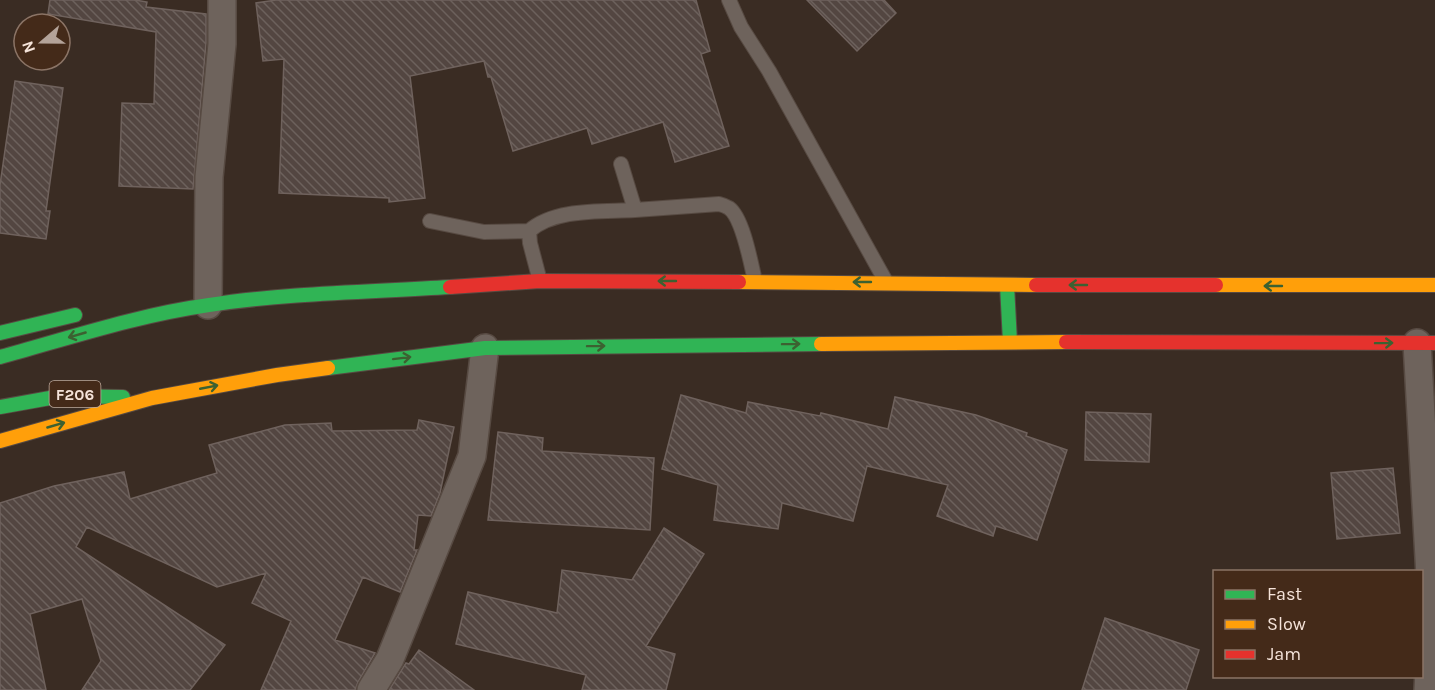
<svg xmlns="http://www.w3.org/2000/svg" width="1435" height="690" viewBox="0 0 1435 690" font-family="Karla,sans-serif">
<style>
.building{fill:url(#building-back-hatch);stroke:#6f625d;stroke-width:1.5}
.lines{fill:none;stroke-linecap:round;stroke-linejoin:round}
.lane-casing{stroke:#574a42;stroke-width:16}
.street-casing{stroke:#574a42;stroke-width:30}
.fast-casing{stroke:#574a42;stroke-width:16}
.slow-casing{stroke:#574a42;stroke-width:16}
.jam-casing{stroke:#574a42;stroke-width:16}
.lane{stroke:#6e635c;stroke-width:14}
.street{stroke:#6e635c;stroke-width:27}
.fast{stroke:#30b455;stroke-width:14}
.slow{stroke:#ff9f0a;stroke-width:14}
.jam{stroke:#e5322d;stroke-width:14}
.oneway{stroke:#3c6131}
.labels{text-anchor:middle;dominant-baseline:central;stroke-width:5;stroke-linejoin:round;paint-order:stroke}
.shield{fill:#442a19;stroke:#c0ac9f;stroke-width:1.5}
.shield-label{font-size:16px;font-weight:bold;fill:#f5e3d9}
</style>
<defs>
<pattern id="building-back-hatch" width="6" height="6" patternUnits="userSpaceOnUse" patternTransform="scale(1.5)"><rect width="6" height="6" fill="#534641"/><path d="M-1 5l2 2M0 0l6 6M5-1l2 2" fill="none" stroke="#6c615c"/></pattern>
</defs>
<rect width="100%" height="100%" fill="#3a2c23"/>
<path class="building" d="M50,0h85l12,2 -1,5 60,7v29l-13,146 -74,-3 3,-83 32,1 2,-72 -108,-18z
M276,0h420l14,51 -9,3 28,92 -54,16 -12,-40 -71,22 -5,-16 -74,23 -22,-74h-3l-4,-16 -74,15 15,122 -36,4v-4l-110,-5 5,-134 -21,2 -7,-58z
M807,0h77l12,13 -39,38z
M15,81l48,7 -17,123h4l-4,28 -46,-6v-48z
M681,395l65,18 2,-11 72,14 1,-3 67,16 7,-32 81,18 51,18 -1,3 41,14 -30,90 -41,-14 -3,10 -56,-20 11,-31 -81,-19 -14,55 -71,-18 -4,26 -64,-9 4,-35 -56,-16z
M1086,412l65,2 -2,48 -64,-2z
M419,420l35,7 -14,66 -9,23 -13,-1 -4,35h3l-17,42 -37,-15 -28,63 40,13 -17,29 -3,8h-94l30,-69 -39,-18 14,-30 -49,14 -130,-60 -11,20 149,98 -35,45h-108l19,-29 -19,-62 -52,15 16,76h-46v-187l54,-17 70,-14 6,27 87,-26 -8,-28 76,-20 46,-2 1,8 85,-1z
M498,432l45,6 -1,13 112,7 -4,72 -162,-10z
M1393,468l7,65 -63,6 -6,-66z
M664,528l40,26 -58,92 29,8 -9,36h-84l4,-15 -130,-31 12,-52 89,21 5,-43 70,10z
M1105,618l94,32 -13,40h-104z
M419,650l55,40h-85l17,-27 3,1z"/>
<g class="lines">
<defs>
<path id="lane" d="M729,0l12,27 28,44 116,209
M621,164l14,46 84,-6c4,1 7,2 10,4 14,10 22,56 26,73
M430,221l54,11 45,-1 1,12 10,38
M529,231c26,-23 73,-19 106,-21"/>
<path id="street" d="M208,305l1,-128 13,-133v-44
M1417,343l15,269 -4,78
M371,690l19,-31 82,-203 13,-108"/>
<path id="fast" d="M1007,285l3,57
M0,333l75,-18
M0,357c69,-19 138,-42 209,-52 79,-12 161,-13 241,-18
M328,368l157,-20 336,-4
M0,407l61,-11 62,1"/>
<path id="slow" d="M739,282l297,3
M1216,285h219
M821,344l245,-2
M0,441l152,-43 125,-23 51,-7"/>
<path id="jam" d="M1036,285h180
M450,287l90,-6 199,1
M1066,342l369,1"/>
</defs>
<use href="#lane" class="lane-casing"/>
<use href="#street" class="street-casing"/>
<use href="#fast" class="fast-casing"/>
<use href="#slow" class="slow-casing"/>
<use href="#jam" class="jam-casing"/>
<use href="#lane" class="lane"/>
<use href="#street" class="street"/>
<use href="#fast" class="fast"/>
<use href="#slow" class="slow"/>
<use href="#jam" class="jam"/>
</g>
<defs><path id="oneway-shaft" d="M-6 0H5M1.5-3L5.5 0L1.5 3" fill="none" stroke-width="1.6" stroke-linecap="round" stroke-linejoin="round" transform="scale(1.5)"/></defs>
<g class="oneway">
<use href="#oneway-shaft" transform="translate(667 281) rotate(180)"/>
<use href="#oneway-shaft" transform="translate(862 282) rotate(-180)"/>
<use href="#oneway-shaft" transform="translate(1078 285) rotate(-180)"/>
<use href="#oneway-shaft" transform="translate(1273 286) rotate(-180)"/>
<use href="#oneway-shaft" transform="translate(77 335) rotate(164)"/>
<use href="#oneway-shaft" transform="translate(1384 343) rotate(-1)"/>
<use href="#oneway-shaft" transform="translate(791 344) rotate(-1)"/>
<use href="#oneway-shaft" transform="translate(596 346) rotate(-1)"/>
<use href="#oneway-shaft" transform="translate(402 358) rotate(-7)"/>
<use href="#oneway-shaft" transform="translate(209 387) rotate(-11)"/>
<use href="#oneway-shaft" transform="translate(56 425) rotate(-16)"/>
</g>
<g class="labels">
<rect class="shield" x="49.5" y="381" width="51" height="26" rx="4.5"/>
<g class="shield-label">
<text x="75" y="394">F206</text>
</g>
</g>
<rect x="1213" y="570" width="210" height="108" fill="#442a19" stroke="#8b7466" stroke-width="1.5"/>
<rect x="1225" y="590" width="30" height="9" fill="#30b455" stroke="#8b7466" stroke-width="1.5"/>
<text x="1267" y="600" font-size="18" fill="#f5e3d9">Fast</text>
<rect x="1225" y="620" width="30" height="9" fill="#ff9f0a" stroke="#8b7466" stroke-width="1.5"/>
<text x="1267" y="630" font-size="18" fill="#f5e3d9">Slow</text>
<rect x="1225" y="650" width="30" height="9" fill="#e5322d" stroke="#8b7466" stroke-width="1.5"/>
<text x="1267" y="660" font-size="18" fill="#f5e3d9">Jam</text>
<g transform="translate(42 42) rotate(250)"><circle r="28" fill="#442a19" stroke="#8b7466" stroke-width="1.5"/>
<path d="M0-4.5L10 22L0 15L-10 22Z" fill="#b4a399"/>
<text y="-9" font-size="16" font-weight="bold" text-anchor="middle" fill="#f5e3d9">N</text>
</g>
</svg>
